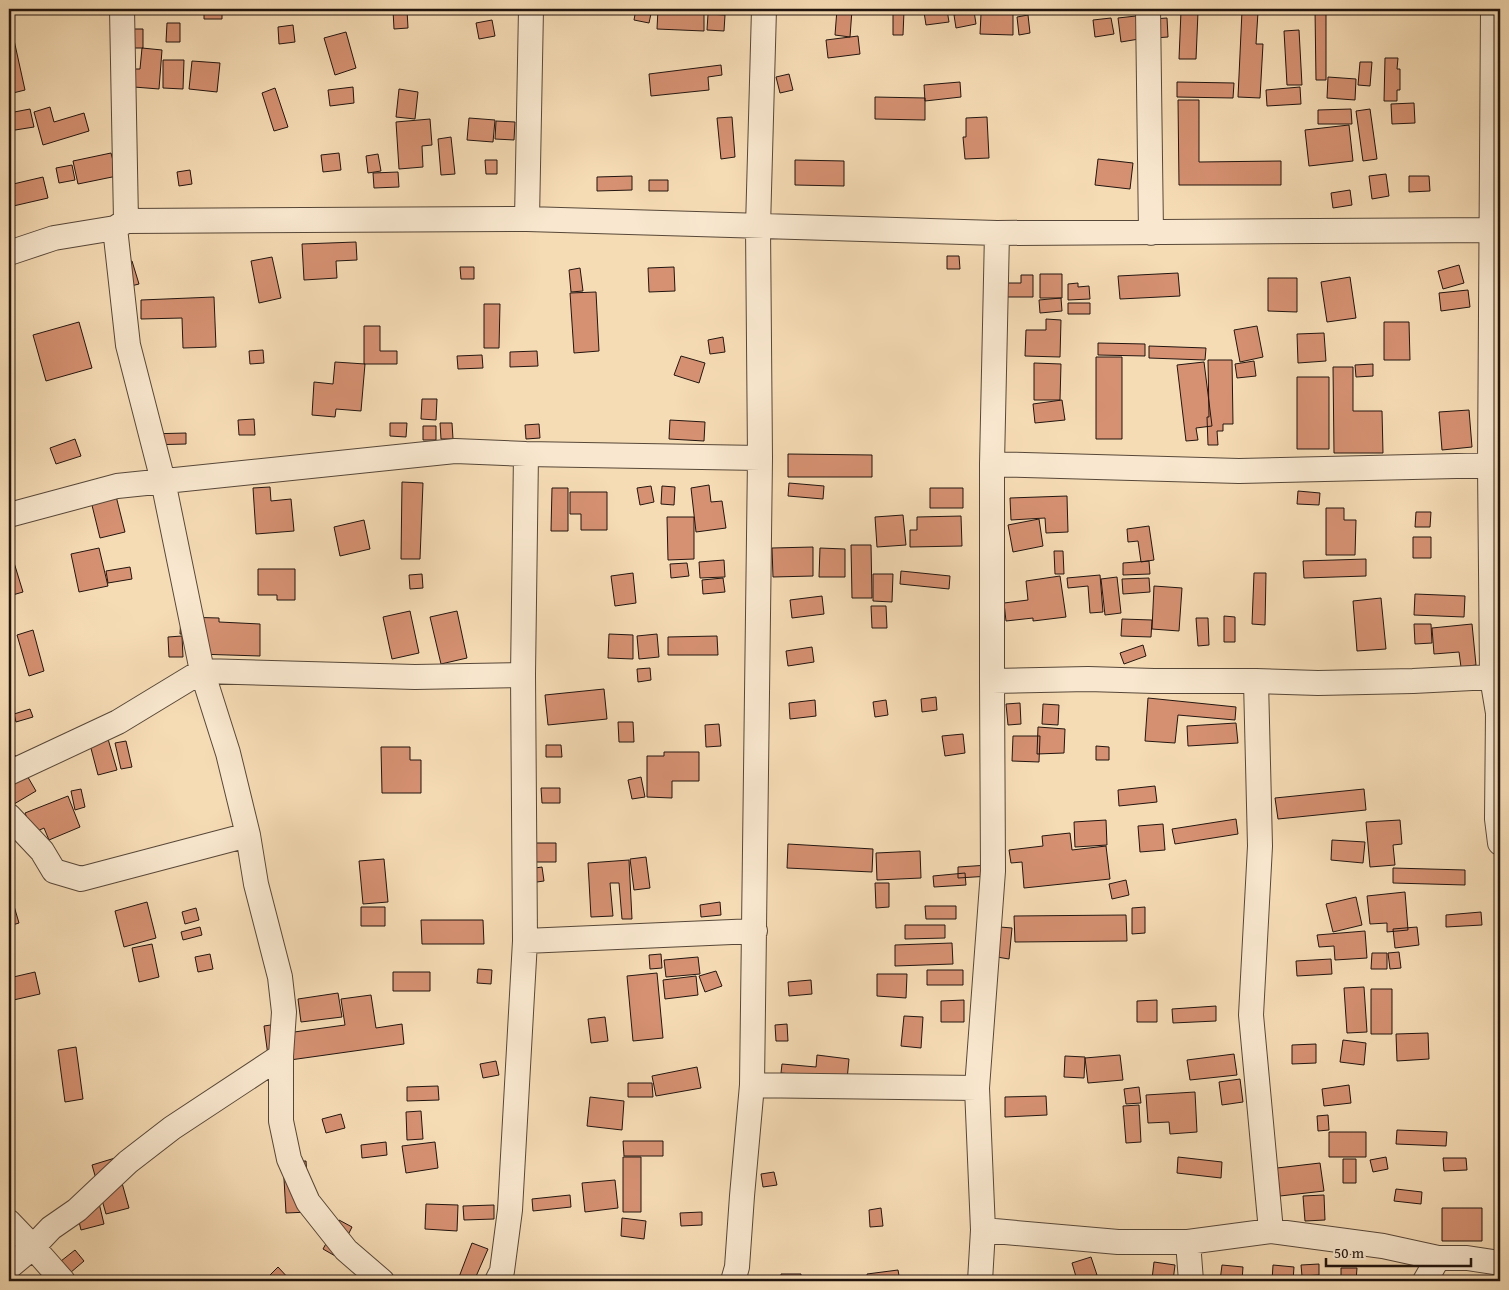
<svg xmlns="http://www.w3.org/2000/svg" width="1509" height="1290" viewBox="0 0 1509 1290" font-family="'Gentium Book Plus',serif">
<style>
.building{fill:#d69172;stroke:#22150f}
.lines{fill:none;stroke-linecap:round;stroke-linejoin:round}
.minor-casing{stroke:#574738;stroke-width:26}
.minor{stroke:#f9e8cf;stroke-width:24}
</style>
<rect width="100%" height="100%" fill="#f6dcb5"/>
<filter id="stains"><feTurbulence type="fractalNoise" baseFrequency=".004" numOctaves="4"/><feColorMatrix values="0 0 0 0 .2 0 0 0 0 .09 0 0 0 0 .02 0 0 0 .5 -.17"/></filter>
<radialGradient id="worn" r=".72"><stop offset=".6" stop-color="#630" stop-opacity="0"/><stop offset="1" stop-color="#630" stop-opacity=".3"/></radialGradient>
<path class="building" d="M204,9h18v10h-18z
M636,9h16l-3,14 -15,-3z
M658,9h46v22l-47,-2z
M837,9l15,1 -2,27 -15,-2z
M393,10h14l1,18 -14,1z
M947,10l2,12 -23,3 -2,-13z
M1315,10h11v70h-10z
M893,11h11l-1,24h-10z
M974,11l2,13 -20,4 -2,-13z
M1181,11l17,1 -2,47h-17z
M1242,11l16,1 -2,32h7l-3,54 -22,-1z
M708,14l17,1 -1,16 -17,-1z
M981,14h32v21l-33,-1z
M1028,15l2,18 -11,2 -2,-18z
M1136,16l3,23 -18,3 -3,-24z
M1111,18l3,16 -19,3 -2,-17z
M1167,18l1,19 -14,1 -1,-19z
M492,20l3,16 -16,3 -3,-16z
M167,23h13v19h-14z
M293,25l2,17 -16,2 -1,-17z
M132,29h11v19h-12z
M1299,30l3,55h-15l-3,-54z
M346,32l10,36 -21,7 -11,-37z
M858,36l2,18 -32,4 -2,-18z
M14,40l11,50 -16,4v-53z
M142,48l20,2 -3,39 -25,-2 1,-18h5z
M1385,58h13l-1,11h3v21h-3v11h-13z
M163,60h21l-1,29 -20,-1z
M192,61l28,2 -3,29 -28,-3z
M1360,62h12l-2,24 -12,-1z
M721,65l1,10 -14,2 1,13 -58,6 -2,-22z
M789,74l4,16 -13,3 -4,-16z
M1328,77l28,2 -1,21 -28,-2z
M960,82l1,15 -36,4 -1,-16z
M1177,82l57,1 -1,15 -56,-1z
M353,87l1,16 -24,3 -2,-16z
M1300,87l1,17 -34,2 -1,-16z
M275,88l13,39 -14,4 -12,-38z
M399,89l19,3 -3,27 -19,-2z
M875,97l50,1v22l-50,-1z
M1178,100h21v62l82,-1v24h-102z
M1414,103l1,20 -23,1 -1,-20z
M50,107l4,15 30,-9 5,18 -46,14 -9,-33z
M30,109l4,18 -25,4v-18z
M1351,109l1,15h-34v-14z
M1370,109l7,50 -14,2 -7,-50z
M732,117l3,40 -14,2 -4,-41z
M987,117l2,41 -24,1 -2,-22h3v-19z
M469,118l26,2 -2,22 -26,-2z
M430,119l2,26 -10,1 1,21 -24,2 -3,-47z
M496,121l19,1 -1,18 -19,-1z
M1349,125l4,36 -44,5 -4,-36z
M451,137l4,37 -14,1 -3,-36z
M111,153l6,23 -39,8 -5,-23z
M339,153l2,17 -18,2 -2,-17z
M378,154l3,17 -13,2 -2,-17z
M1098,159l35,4 -3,26 -35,-4z
M485,160h12v14h-11z
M795,160l49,1v25l-49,-1z
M72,165l3,15 -16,3 -3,-15z
M190,170l2,14 -13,2 -2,-14z
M398,172l1,15 -25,1 -1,-15z
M1386,174l3,22 -17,3 -3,-23z
M632,176v14l-35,1v-14z
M1409,176h20l1,15 -21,1z
M43,177l5,21 -39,9v-22z
M649,180h19v11h-19z
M1350,190l2,15 -19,3 -2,-15z
M356,242l1,18 -21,1 1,17 -33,2 -2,-36z
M947,256h12l1,13h-13z
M272,257l9,41 -22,5 -8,-42z
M132,261l7,23 -16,4 -6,-22z
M1459,265l5,18 -21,6 -5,-18z
M460,267h14v12h-13z
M674,267l1,24 -26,1 -1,-24z
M580,268l3,23 -12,1 -2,-22z
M1178,273l2,23 -60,3 -2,-23z
M1040,274h22v24h-22z
M1021,275h12v22h-35l-1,-14h24z
M1350,277l6,41 -29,4 -6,-40z
M1268,278h29v34l-29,-1z
M1078,283v4l11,-1 1,13 -22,1v-16z
M1468,290l2,17 -29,4 -2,-18z
M596,292l3,59 -25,2 -4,-60z
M214,297l2,50 -33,1 -1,-30 -41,1v-19z
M1061,298l1,13 -22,2 -1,-13z
M1068,303h22v11h-22z
M484,304h16l-1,44h-15z
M1046,319l15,1 -1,37 -35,-1 1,-26h20z
M79,322l13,46 -46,13 -13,-46z
M1384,322h25l1,38h-26z
M364,326h16v25h17v13h-33z
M1257,326l6,31 -23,5 -6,-32z
M1324,333l2,28 -28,2 -1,-29z
M723,337l2,15 -15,2 -2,-14z
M1098,343l47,1v12l-47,-1z
M1149,346l57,2 -1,12 -56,-2z
M263,350l1,13 -14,1 -1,-13z
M537,351l1,15 -28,1v-15z
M482,355l1,13 -25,1 -1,-13z
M681,356l24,7 -6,20 -25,-8z
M1096,357h26v82h-26z
M1208,360h24l1,64h-10v7h-6l1,14h-10l-1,-28h2z
M1254,361l2,15 -19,2 -2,-14z
M335,362l30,2 -4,47 -25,-2 -1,8 -23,-2 2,-33 19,2z
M1204,362l8,64 -16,2 2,12 -12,1 -9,-76z
M1034,363l27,1 -1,36h-26z
M1373,364v12l-17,1 -1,-12z
M1333,367h20v44h29l1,42h-49z
M1297,377h32v72h-32z
M422,399h15l-1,21 -15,-1z
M1062,400l3,20 -30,3 -2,-19z
M1469,410l3,37 -30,3 -3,-38z
M254,419l1,16h-16l-1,-15z
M670,420l35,2 -1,19 -35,-2z
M390,423h17l-1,14 -16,-1z
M440,423h12l1,16h-12z
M539,424l1,14 -14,1 -1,-14z
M423,426h13v14h-13z
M186,433v11l-39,1v-11z
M75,439l6,17 -25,8 -6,-16z
M788,454l84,1v22h-84z
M402,482l21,1 -3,76h-19z
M789,483l35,3 -1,13 -35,-3z
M709,485l2,17 11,-1 4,27 -30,4 -5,-44z
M651,486l3,16 -14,3 -3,-17z
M662,486l13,1 -1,18 -13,-1z
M270,487l1,14 20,-2 3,32 -38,3 -3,-46z
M552,488h16v43h-17z
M930,488h33v20h-33z
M1298,491l22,2 -1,12 -22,-1z
M115,492l10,40 -25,6 -10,-41z
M570,492h37v38h-26v-16h-11z
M1067,496l1,36 -22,1 -1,-15 -34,2 -1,-22z
M1326,508h18v12h12l-1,35h-29z
M1416,512h15l-1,15h-15z
M903,515l3,30 -29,2 -2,-30z
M961,516l1,30 -52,1v-17h7v-13z
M667,517h27v42l-26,1z
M1039,519l4,27 -30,6 -5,-27z
M364,520l6,29 -30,7 -6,-29z
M1149,526l5,34 -13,2 -3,-21 -10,1 -1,-13z
M1413,537h18v21h-18z
M851,545h20l1,53h-20z
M813,547v29l-40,1 -1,-29z
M99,548l9,38 -29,6 -8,-38z
M820,548l25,1v28h-26z
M1054,551h9l1,23h-9z
M12,556l11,36 -14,4v-39z
M1366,559v17l-62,2 -1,-17z
M724,560l1,17 -25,1 -1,-16z
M1149,561l1,13 -27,1v-12z
M687,563l2,13 -18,2 -1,-14z
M130,567l2,12 -24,4 -2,-12z
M258,569h37v31h-18v-5h-19z
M901,571l49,5 -1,13 -49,-5z
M633,573l3,30 -21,3 -4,-30z
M1254,573h12l-1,52 -13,-1z
M422,574l1,14 -13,1 -1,-14z
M873,574h20l-1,28 -19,-1z
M1100,575l3,37 -13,1 -2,-27 -20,2 -1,-10z
M1060,576l6,41 -33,4v-3l-27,3 -2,-18 24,-3 -2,-19z
M1117,577l4,36 -16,2 -4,-36z
M723,578l2,14 -22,2 -1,-14z
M1149,578l1,14 -27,2 -1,-15z
M1154,586l28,2 -3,43 -27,-2z
M1415,594l50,2 -1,21 -50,-2z
M822,596l2,18 -32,4 -2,-18z
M1381,598l5,51 -29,2 -4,-50z
M871,606h15l1,22h-15z
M410,611l9,42 -27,6 -9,-42z
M457,611l10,47 -26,6 -11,-47z
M1224,616l11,1v25h-11z
M181,617l38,1v4l41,2v32l-63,-2 1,-19 -18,-1z
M1196,618h12l1,27 -11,1z
M1122,619l30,1 -1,17 -30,-1z
M1414,624h17l1,19 -17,1z
M1472,624l4,41 -15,2 -2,-15 -25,2 -2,-26z
M33,630l11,41 -15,5 -12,-41z
M609,634l24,1v24l-25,-1z
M657,634l2,23 -20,2 -2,-23z
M182,636l1,21h-14l-1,-20z
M717,636l1,19h-50v-18z
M1143,645l3,11 -22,8 -4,-11z
M812,647l2,15 -26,4 -2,-15z
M650,668l1,12 -13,2 -1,-13z
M604,689l3,30 -59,6 -3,-30z
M936,697l1,13 -15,2 -1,-13z
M1148,698l88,9 -1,13 -57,-5 -3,28 -30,-2z
M815,700l1,16 -26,3 -1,-16z
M886,700l2,15 -13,2 -2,-15z
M1020,703l1,21 -13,1 -2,-21z
M1043,704l16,1 -1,20 -16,-1z
M30,709l3,8 -17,5 -2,-8z
M618,722h15l1,20h-15z
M1236,723l2,20 -50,3 -1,-20z
M719,724l2,22 -15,1 -1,-22z
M1038,727l27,2 -1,24 -27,1z
M106,732l11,38 -19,5 -10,-38z
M963,734l2,19 -20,3 -3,-20z
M1013,736h27l-1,26 -27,-1z
M126,741l6,26 -11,2 -6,-26z
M546,745h15l1,12h-16z
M1096,746l13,1v13h-13z
M381,747h29v13h11v33h-39z
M664,752h35v29h-27v17l-25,-1v-41h17z
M15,755l21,36 -27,16v-48z
M641,777l4,20 -13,2 -4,-19z
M1155,786l2,16 -38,4 -1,-16z
M541,788h19v15h-18z
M81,789l4,18 -10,3 -4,-19z
M1364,789l2,21 -88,9 -3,-21z
M68,796l12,31 -31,13 -5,-12 -11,5 -8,-20z
M1236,819l2,15 -63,10 -3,-15z
M1106,820l1,25 -32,2 -1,-25z
M1400,820l2,24 -9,1 2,20 -25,2 -4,-45z
M1163,824l2,26 -25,2 -2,-26z
M1070,833l2,17 34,-4 4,33 -86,9 -2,-26 -11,1 -2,-13 34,-4 -1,-10z
M1332,840l33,2 -2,21 -32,-3z
M528,843h28v19h-28z
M788,844l85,5 -1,23 -85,-4z
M920,851l1,27 -44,2 -1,-27z
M646,857l4,31 -16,2 -4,-31z
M384,859l4,43 -25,2 -4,-43z
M629,860l3,59h-10l-3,-36h-9l3,33 -22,1 -3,-54z
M989,865l1,11 -32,2v-11z
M542,867l2,14 -14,2 -2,-14z
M1393,868l72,2v15l-72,-2z
M965,873l1,12 -32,2 -1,-11z
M1126,880l3,15 -17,4 -3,-15z
M875,883h14v24l-13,1z
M9,889l10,34 -10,3z
M1405,892l3,38 -21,2v-9l-17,1 -3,-28z
M1356,897l6,28 -29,7 -7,-28z
M147,902l9,36 -32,9 -9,-36z
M720,902l1,13 -20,2 -1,-12z
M925,906h31v13h-30z
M361,907h24v19h-24z
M1145,907v26l-13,1v-26z
M196,908l3,12 -14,4 -3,-12z
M1481,912l1,13 -36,2v-12z
M1126,915l1,26 -112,1 -1,-26z
M421,920h62l1,24h-62z
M905,925h40v13l-40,1z
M200,927l2,8 -19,5 -2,-8z
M1000,927l12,1 -3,31 -12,-2z
M1417,927l2,18 -24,3 -2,-19z
M1365,931l2,27 -32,2 -1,-14 -15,1 -2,-12z
M952,943l1,21 -58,2v-21z
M152,944l7,33 -20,5 -7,-34z
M1399,952l2,16 -11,1 -2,-16z
M1372,953h15v16h-16z
M210,954l3,15 -15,3 -3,-15z
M661,954l1,14 -12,1 -1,-14z
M698,957l2,17 -34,3 -2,-17z
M1331,959l1,15 -35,2 -1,-15z
M478,969l14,1 -1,14 -14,-1z
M927,970h36v15h-36z
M716,971l6,15 -17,6 -6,-16z
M35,972l5,22 -31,7v-23z
M393,972h37v19h-37z
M657,973l6,65 -30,3 -6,-65z
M877,974h30l-1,24 -29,-2z
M696,976l2,19 -33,4 -2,-19z
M811,980l1,14 -23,2 -1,-14z
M1364,987l3,45 -20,1 -3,-45z
M1371,989h21v45h-21z
M338,993l4,24 -41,5 -3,-23z
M371,995l5,33 26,-4 2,20 -114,16 -3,-27 58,-8 -4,-26z
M964,1000v22h-23v-21z
M1157,1000v22h-20v-21z
M1216,1006v15l-43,2 -1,-14z
M904,1016l19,1 -2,31 -20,-2z
M605,1017l3,24 -17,2 -3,-24z
M284,1023l-15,40 -5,-37z
M787,1024l1,17h-12l-1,-16z
M1428,1033l1,26 -32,2 -1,-27z
M1343,1040l23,3 -2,22 -24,-3z
M1316,1044v19l-24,1v-19z
M76,1047l7,52 -18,3 -7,-52z
M1234,1054l3,21 -47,5 -3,-20z
M817,1055l32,4 -2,21 -66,-7 1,-9 34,3z
M1120,1055l3,25 -35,3 -3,-25z
M1065,1056l20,1 -1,21 -20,-1z
M496,1061l3,14 -16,3 -3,-14z
M697,1067l4,21 -45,8 -4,-20z
M1240,1079l3,23 -21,3 -3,-23z
M628,1083h24l1,14h-25z
M1349,1085l2,18 -27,3 -2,-17z
M438,1086l1,14 -32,1v-14z
M1139,1087l2,16 -15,1 -2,-15z
M1195,1092l2,40 -27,2 -1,-12 -21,1 -2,-28z
M1046,1096l1,19 -42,2v-20z
M590,1097l34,4 -2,29 -35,-4z
M1139,1105l2,37 -15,1 -3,-37z
M421,1111l2,28 -16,1 -1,-28z
M341,1114l4,14 -19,5 -4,-14z
M1328,1115l1,15 -11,1 -1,-15z
M1397,1130l50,2 -1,14 -50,-2z
M1329,1132h37v25h-37z
M623,1141h40v15h-39z
M386,1142l1,13 -25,3 -1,-13z
M435,1142l3,26 -32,5 -4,-27z
M623,1157h18v55h-18z
M1178,1157l44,5 -1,16 -44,-5z
M1386,1157l2,12 -15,3 -3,-12z
M115,1158l14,50 -23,6 -14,-49z
M1443,1158h23l1,12 -23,1z
M1343,1159h13v24h-13z
M306,1161l3,51 -23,1 -3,-51z
M1320,1163l4,28 -44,5 -3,-28z
M774,1172l3,13 -14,2 -2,-13z
M615,1180l3,28 -33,4 -3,-29z
M1396,1189l26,3 -1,12 -27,-3z
M570,1195l1,12 -38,4 -1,-12z
M1324,1195l1,25 -20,1 -2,-25z
M99,1203l5,21 -23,6 -5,-21z
M426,1204l32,1 -1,26 -32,-2z
M494,1205v14l-30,1 -1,-14z
M881,1208l2,18 -13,1 -1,-17z
M1442,1208h40v33h-40z
M702,1212v13l-21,1 -1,-13z
M622,1218l24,3 -2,18 -23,-3z
M339,1220l13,7 -15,30 -14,-8z
M472,1243l16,6 -14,32h-5l-10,-4z
M75,1250l9,11 -14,12 -9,-12z
M1091,1257l6,18 -20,5 -5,-17z
M1154,1262l21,3 -2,16 -21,-2z
M1319,1264v11l-17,1 -1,-11z
M1222,1265l21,2 -1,14h-22z
M1273,1265l21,2 -1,14h-21z
M278,1267l13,14h-27z
M1341,1268h16l-1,13 -15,-1z
M898,1270l2,11h-32l-1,-7z
M781,1274h20v7h-20z"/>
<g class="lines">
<defs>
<path id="minor" d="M122,9l4,212
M1148,9l3,224
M1493,9l-3,456 2,212 6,36 -1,106 3,24
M527,219l4,-210
M115,228l13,117 35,136 39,190 26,82 20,82 8,49 24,93 4,35 -3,44v65l8,38 19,43 38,48 36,31
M997,233l-5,231v217l1,190 -16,217 6,142 135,12h70l83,-11 112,15 55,12h29l33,5
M9,253l45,-15 61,-10 11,-7 401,-2 470,14 503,-3
M992,464l247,7 261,-6
M9,515l108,-29 338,-35 71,3 234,4
M992,681l96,-2 66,2h102l62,2 95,-2 79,-4
M1256,681l4,165 -9,169 20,216
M9,773l109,-51 84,-51 213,6 108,-2
M9,816l33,35 12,20 27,8 167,-44
M525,941l230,-10
M752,1085l225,3
M9,1222l24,25 30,34
M1188,1242l3,39
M9,1267l24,-20 18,-19 26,-18 51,-48 44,-34 109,-72
M497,1281l5,-10 8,-61 15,-269 -2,-266 3,-221
M733,1281l4,-14 5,-71 10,-111 8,-627 -2,-231 6,-218
M980,1281l3,-51
M1425,1281l13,-23"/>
</defs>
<use href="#minor" class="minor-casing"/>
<use href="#minor" class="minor"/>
</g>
<rect width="1509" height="1290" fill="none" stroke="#f6dcb5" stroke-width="30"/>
<rect x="10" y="10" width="1489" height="1270" fill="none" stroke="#22150f" stroke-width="2.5"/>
<rect x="15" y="15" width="1479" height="1260" fill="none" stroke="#22150f"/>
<path d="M1326 1258v8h145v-8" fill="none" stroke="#22150f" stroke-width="2.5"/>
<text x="1334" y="1258" font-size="15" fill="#22150f" stroke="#f9e8cf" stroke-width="4" paint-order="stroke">50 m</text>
<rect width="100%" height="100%" filter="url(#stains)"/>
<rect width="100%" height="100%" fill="url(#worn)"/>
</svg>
